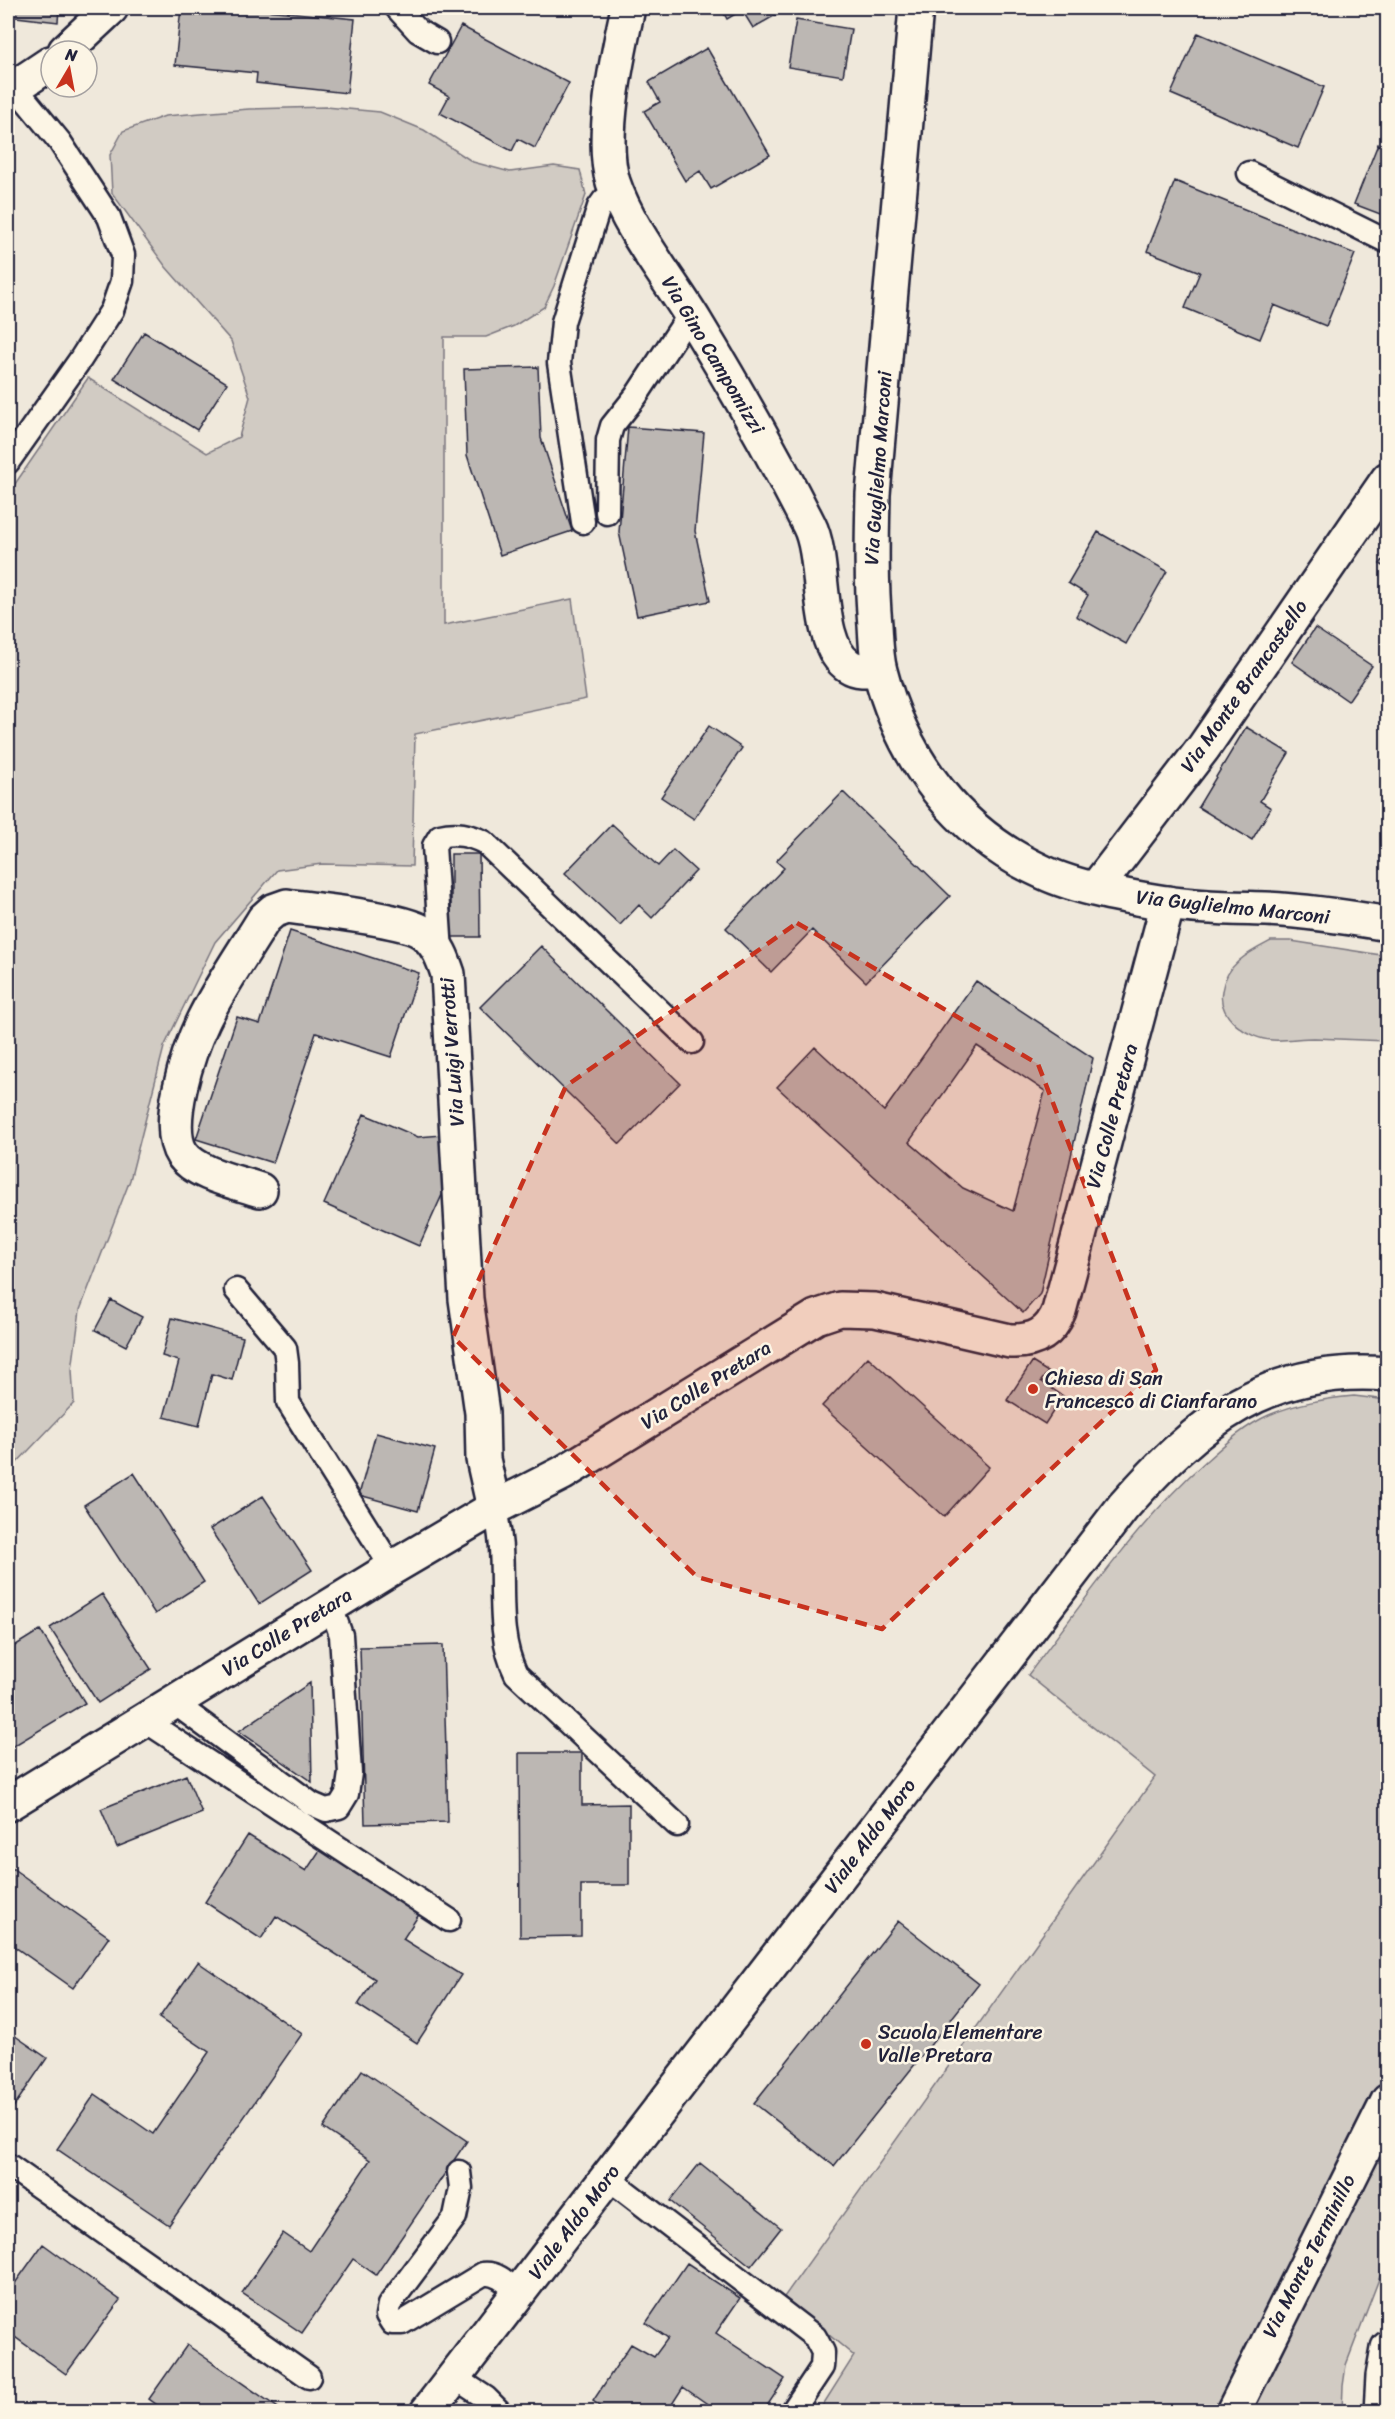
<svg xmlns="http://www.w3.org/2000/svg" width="1395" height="2419" viewBox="0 0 1395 2419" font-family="Sriracha,sans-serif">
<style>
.green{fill:#d1cbc3;stroke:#7a767f;stroke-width:1.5}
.building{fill:#bcb7b3;stroke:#22223b;stroke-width:1.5;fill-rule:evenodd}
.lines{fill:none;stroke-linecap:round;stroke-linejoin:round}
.service-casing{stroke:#22223b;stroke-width:27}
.minor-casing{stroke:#22223b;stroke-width:38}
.tertiary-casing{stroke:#22223b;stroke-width:38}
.secondary-casing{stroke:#22223b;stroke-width:38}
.service{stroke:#fcf5e5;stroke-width:22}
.minor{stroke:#fcf5e5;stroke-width:33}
.tertiary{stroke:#fcf5e5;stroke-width:33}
.secondary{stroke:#fcf5e5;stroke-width:33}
.marked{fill:#c8321e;fill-opacity:0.2;stroke:#c8321e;stroke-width:4.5;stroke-dasharray:12 8;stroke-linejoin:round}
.poi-dot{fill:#c8321e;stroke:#fcf5e5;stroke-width:2}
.labels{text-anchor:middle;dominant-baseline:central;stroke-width:5;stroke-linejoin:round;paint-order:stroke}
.street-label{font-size:20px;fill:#22223b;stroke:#fcf5e5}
.poi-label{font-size:20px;fill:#22223b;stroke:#fcf5e5;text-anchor:start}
</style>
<rect width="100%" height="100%" fill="#efe8db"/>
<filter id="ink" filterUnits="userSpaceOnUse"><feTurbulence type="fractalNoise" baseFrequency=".0167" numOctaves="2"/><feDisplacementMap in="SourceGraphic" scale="12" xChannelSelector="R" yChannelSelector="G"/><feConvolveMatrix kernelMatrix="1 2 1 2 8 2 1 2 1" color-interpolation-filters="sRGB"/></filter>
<g filter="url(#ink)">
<path class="green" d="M326,107l54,5 44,18 49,32 37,10 44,-6 26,4 6,25 -32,91 -10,21 -30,19 -28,11h-42v288l128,-26 14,100 -171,35 -3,132 -90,-2 -45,6 -62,72 -51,105 -34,133 -50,130 -8,60 2,33 -66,69v-978l80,-116 119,75 32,-16 11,-40 -19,-56 -65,-74 -54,-74 -2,-38 13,-24 42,-15 84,-7z
M1271,941h20l96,15v85c-24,-1 -49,-2 -73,-3 -14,0 -28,3 -42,2 -24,-1 -55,-23 -50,-49 4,-27 26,-38 49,-50z
M1354,1396l33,4v677l-171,334h-397l35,-55 -70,-59 371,-520 -127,-102c56,-73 109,-153 178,-214 19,-17 40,-36 63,-46 28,-12 55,-16 85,-19z
M1387,2133v125l-41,107 -3,21 -1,25 -91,1z"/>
<path class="building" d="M8,8h51l-1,14 -50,-6z
M181,8h85v2l89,9 -8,74 -91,-10 1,-10 -82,-8z
M721,8h67l-35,20 -11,-18 -15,9z
M1298,8h23l-2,6z
M1364,8h24v7z
M796,20l55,9 -8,47 -55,-9z
M461,26l108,57 -34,65 -17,-9 -6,12 -72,-38 9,-17 -20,-11z
M1198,33l126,54 -26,61 -127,-54z
M707,48l63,107 -59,34 -11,-18 -15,10 -41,-70 16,-9 -11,-20z
M1378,144l10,4v69l-34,-13z
M1175,181l180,73 -29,72 -52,-21 -14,34 -75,-31 15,-36 -53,-21z
M144,332l83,51 -30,47 -83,-51z
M538,367l3,71 31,93 -72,24 -33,-100 -3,-86z
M628,427l76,6 -9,98 15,70 -73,15 -18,-84z
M1098,532l69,39 -41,73 -50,-28 12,-21 -20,-12z
M1388,553v16l-8,-5z
M1315,628l57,38 -24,35 -56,-39z
M709,726l33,22 -48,71 -33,-22z
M1246,727l43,26 -29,48 11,7 -19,32 -54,-33z
M843,792l107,104 -84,86 -54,-52 -41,42 -45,-44 58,-60 -8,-7z
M612,824l46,42 15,-16 23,21 -44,47 -13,-13 -19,20 -55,-52z
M451,854h28l1,83h-29z
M290,931l129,42 -28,84 -75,-24 -43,130 -77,-24 41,-122 23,7z
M541,946l139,137 -60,61 -140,-137z
M976,981l117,77 -53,236 -17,19 -246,-226 38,-40 69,64zM977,1046l68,45 -32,120 -50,-23 -54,-46z
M364,1114l54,23 24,-2 4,51 -27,60 -95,-42z
M111,1300l31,17 -16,29 -31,-16z
M172,1318l71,19 -11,43 -20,-6 -13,52 -35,-9 15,-56 -17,-5z
M868,1357l121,110 -45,50 -122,-111z
M1032,1362l16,10 -7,9 22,15 -18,28 -38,-24z
M376,1433l59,16 -17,62 -59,-16z
M134,1473l70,109 -49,32 -71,-109z
M263,1496l49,74 -53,34 -49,-75z
M102,1594l49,75 -53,34 -48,-75z
M40,1630l45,73 -75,45 -2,-4v-94z
M443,1645l5,177 -83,2 -5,-177z
M310,1683l2,99 -73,-51z
M519,1753h63v52l47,-1v81h-48v51l-61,1z
M186,1775l16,38 -85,34 -16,-38z
M248,1835l58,36 14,-21 100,63 -17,26 58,36 -44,68 -59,-38 17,-26 -99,-63 -15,23 -56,-37z
M12,1868l97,69 -36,51 -65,-46v-67z
M898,1921l81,63 -145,182 -80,-63z
M198,1962l104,72 -133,191 -112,-76 38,-55 58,40 56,-82 -50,-34z
M8,2031l39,27 -39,57z
M362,2070l105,71 -91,134 -23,-16 -51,74 -60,-40 41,-60 26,18 61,-91 -47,-32z
M700,2163l81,65 -30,38 -81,-65z
M43,2244l77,56 -54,74 -58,-42v-39z
M687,2263l53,35 -24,35 69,46 -22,33h-44l-36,-25 -16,25h-58l-16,-11 38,-57 23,13 14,-19 -22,-15z
M187,2345l97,67h-117l-18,-13z"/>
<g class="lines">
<defs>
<path id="service" d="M397,8l21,23 19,11
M1249,173l139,69
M8,462l72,-102 32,-50 10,-29 1,-26 -14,-38 -49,-75 -45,-55
M607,513l1,-73 4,-14 24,-30 54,-82
M583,522l-24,-159 4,-41 36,-115 5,-7 13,-7
M441,952l-7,-106 6,-10c16,-4 29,-1 44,6l208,200
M236,1290l49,58 2,15 1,39 104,166
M494,1508c17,54 -3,115 22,166l161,151
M173,1702l139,102 14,6 13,-3 8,-13 3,-21 -9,-138 -5,-14 -8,-14
M144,1720l305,200
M8,2165l301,212
M459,2172l2,16 -6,29 -66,88 -2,10 5,8h10l81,-49c15,-2 26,11 37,20
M608,2178l207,159 8,15 -1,15 -30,45
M454,2377l32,21 14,14"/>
<path id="minor" d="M628,8c-10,46 -29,130 -15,174 15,46 57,98 83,141 40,66 78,133 113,202 18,35 5,119 40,141 9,6 20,4 30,3
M65,51l46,-43
M8,89l7,-2 36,-24
M1096,888l108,-141 184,-268
M260,1190c-23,-8 -64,-16 -78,-36 -19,-28 7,-104 21,-133 17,-35 41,-69 61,-102l9,-8 14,-5c28,4 121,13 138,28 13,11 18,25 23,40l18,325 16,114 1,46 11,49
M8,1804l384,-236 102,-60 69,-35 253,-156 24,-8 35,1 135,31c24,1 40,-7 49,-30l109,-408
M1233,2412l155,-311"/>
<path id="tertiary" d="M427,2412l696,-905c75,-85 145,-143 265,-133
M1381,2412l2,-36 5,-28"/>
<path id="secondary" d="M916,8l-43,486c-1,44 -2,87 2,131 1,15 1,31 5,46 23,89 78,163 163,201 33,16 86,25 123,31 33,5 66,5 100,6 40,2 82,8 122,15"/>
</defs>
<use href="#service" class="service-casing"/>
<use href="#minor" class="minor-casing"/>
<use href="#tertiary" class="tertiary-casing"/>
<use href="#secondary" class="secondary-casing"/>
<use href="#service" class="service"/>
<use href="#minor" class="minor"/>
<use href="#tertiary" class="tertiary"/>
<use href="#secondary" class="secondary"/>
</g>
</g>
<path class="marked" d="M797,923l241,141 118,306 -274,259 -185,-52 -244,-240 113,-251z"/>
<g class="poi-dot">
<circle cx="1033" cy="1389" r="6"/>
<circle cx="866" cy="2044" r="6"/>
</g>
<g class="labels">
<g class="street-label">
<text transform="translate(713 355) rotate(59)">Via Gino Campomizzi</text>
<text transform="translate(878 468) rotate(-86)">Via Guglielmo Marconi</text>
<text transform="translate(1244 686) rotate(-55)">Via Monte Brancastello</text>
<text transform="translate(1233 907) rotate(6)">Via Guglielmo Marconi</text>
<text transform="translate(452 1052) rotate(-94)">Via Luigi Verrotti</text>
<text transform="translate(1112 1116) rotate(-75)">Via Colle Pretara</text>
<text transform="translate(706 1385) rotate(-32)">Via Colle Pretara</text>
<text transform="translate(287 1632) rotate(-32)">Via Colle Pretara</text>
<text transform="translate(870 1836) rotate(-53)">Viale Aldo Moro</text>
<text transform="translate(574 2222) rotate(-53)">Viale Aldo Moro</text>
<text transform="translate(1309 2256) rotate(-63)">Via Monte Terminillo</text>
</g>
<g class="poi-label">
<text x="1045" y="1378">Chiesa di San<tspan x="1045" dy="23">Francesco di Cianfarano</tspan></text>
<text x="878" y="2032">Scuola Elementare<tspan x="878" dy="23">Valle Pretara</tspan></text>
</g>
</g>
<rect width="1395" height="2419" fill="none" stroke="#fcf5e5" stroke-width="30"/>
<rect x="15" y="15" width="1365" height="2389" fill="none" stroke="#22223b" stroke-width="2" filter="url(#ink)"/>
<g transform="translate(69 69) rotate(10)"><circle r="28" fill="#fcf5e5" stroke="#a5a1a1" stroke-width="1.5"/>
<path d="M0-4.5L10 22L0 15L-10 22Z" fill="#c8321e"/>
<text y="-9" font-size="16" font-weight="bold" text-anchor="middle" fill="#22223b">N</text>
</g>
</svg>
